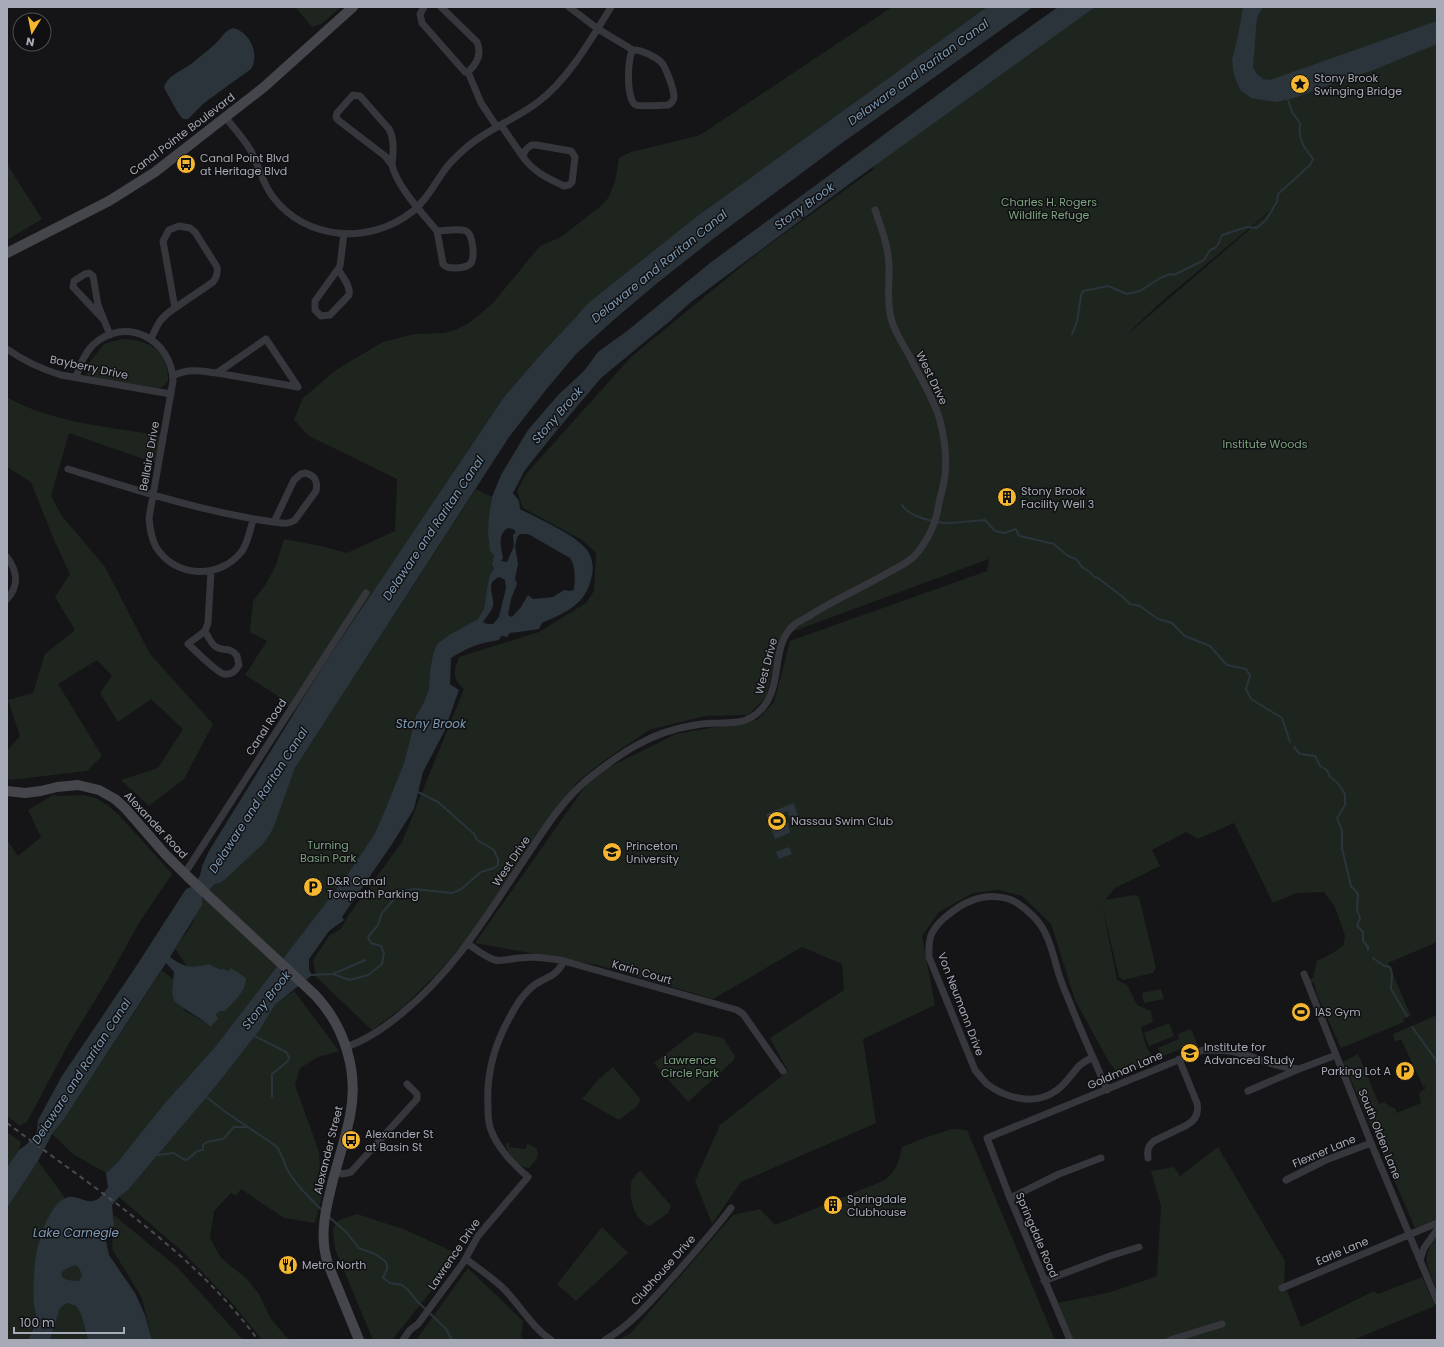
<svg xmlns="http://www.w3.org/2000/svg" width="1444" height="1347" viewBox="0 0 1444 1347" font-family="Poppins,sans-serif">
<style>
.green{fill:#1d251e;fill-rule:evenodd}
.water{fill:#2b343b;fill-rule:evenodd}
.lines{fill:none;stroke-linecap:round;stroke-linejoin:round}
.stream{stroke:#2b343b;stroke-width:2}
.street{stroke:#36373c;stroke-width:7}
.secondary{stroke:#44464c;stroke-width:10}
.rail{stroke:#494b51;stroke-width:2;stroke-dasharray:5 4;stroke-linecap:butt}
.labels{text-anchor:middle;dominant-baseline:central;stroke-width:3;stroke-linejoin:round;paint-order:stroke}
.poi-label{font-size:11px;fill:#a7abb7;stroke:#101012;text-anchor:start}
.street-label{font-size:11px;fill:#a7abb7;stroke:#101012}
.park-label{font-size:11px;fill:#7da380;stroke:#101012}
.water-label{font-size:12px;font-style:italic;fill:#7d99b3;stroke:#101012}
</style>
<rect width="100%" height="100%" fill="#151517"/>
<path class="green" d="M295,7h46l-20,17 -9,3z
M892,7h95l-291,210 -109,87 -12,14 -33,35 -38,44 -179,266 -31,50 -16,-17 -33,-21 22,-34 -17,-9 3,-31 13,-17 10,-19 8,-26 37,7 26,7 48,-22 2,-52 -88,-43 -15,-16 9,-22 33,-28 47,-28 31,-8 31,-1 12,-4 12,-6 23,-19 48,-58 21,-9 40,-31 8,-9 6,-16 4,-23 12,-6 66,-16 9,-5z
M1077,7h360v935l-49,21 23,53 -8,3 1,3 -63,26 -24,-53 -3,-13 -6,2 -1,-4 7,-3v-4l3,-12 14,-7 12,-8 2,-10 -10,-29 -11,-15 -27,1 -24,10 -39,-80 -36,16 -12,-7 -34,18 8,16 -45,22 -10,12 29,-5 5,2 17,71 -3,5 -30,7 -4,-3 -17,-71 3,-5 -3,4 15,75 10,5 10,20 14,6 2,11 -12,5 5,19 9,15 -36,14 -10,-13 -34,-62 -24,-76 -29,-28 -23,-6 -26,3 -34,19 -17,24 13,69 -72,34 13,84 -135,59 -29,42 -17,-43 25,-56 68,-54 -18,-33 74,-48 -2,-26 -40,-17 -89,52 -115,-34 -123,-22 118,-168 83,-41 81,-14 17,-18 16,-61 197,-70 2,-12 -203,75 -10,22 -10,41 -18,18 -43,1 -56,14 -47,32 -25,20 -47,64 -60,89 -31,37 -36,35 -31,23 -56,-53 -3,-17 17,-25 11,-6 7,-13 54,-74 62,-153c-13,-11 -10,-18 -5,-32l80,-25 47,-29 8,-12 2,-38 -14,-13 -59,-32 -6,-17 9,-17 105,-117 128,-105 115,-83 -2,-5zM1276,206h1l-155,133 39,-37z
M7,164l35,55 -35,21z
M122,339c28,1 47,12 46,42l-6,6 -4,1 -66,-11 -6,-3 1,-8 17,-22z
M7,397c41,25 109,31 156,39l-5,28 -89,-31 -18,63 11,20 43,51 45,87 63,70 -29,55 -35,27 -28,-26 37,-12 25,-39 -32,-30 -33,23 -18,-29 12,-17 -15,-16 -39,24 44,72 -15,15 -77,9 -3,-2v-27l13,-15 -12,-36 25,-7 12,-39 30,-24 -20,-33 15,-23 -15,-32 -24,-60 -24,-15z
M476,489l16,8 -3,18 5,40 -2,8 2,5 -5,9 -5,32 -6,10 -29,16 -12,9 -4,10 -3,16 -1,19 -6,15 -7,12 -12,47 -21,52 -9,20 -29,43 -130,169 -51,57 -48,60 -10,9 -33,-19 -21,-20 12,-15 98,-149 12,10 -2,11 12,19 27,16 4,-4v-7l5,-4 11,-43 -3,3 -7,-1 -12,-6 -13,3 -9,-1 -12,-17c5,-8 11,-15 16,-23 9,-19 9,-36 31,-44l53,-58 20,-56z
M55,794l1,2 27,-1 13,3 11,7 12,10 53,59 -33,49 -31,56 -39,64 -42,79 -7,4 -13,-10v-276l11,16 23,-19 -13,-27z
M1161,989l3,10 -20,4 -2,-10z
M294,991l45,60 -21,6 -18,11 -5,17 24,67 1,16 7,7 -12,48 -31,-5 -43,-29 -5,7 -5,-3 -17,18 -4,27 11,20 26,21 12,15 12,25 18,21h-27l-29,-36 -51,-53 -63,-54 9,-7 88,-104 43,-55 16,-26z
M1437,1015v204l-22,9 -72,-166 15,-8 21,50 5,-2 6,5 5,1 2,5 24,-10 -2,-10 6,-4v-5l-1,4 -23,-49 -6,3 -2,-8z
M1169,1023l5,13 -25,10 -5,-13z
M1191,1029l7,17 -13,5 -2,-3 -22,9 -3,-9 21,-9 -1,-5z
M695,1032l28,6 12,18 -2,5 -45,41 -34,-39z
M613,1067l28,33 -5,7 -17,13 -37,-21 17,-20z
M952,1129l15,1 88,210h-437l13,-7 102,-118 27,-6 15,16 110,-45c12,-11 14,-17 17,-33l25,-10z
M7,1132l14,10 -2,8 -12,17z
M509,1142v5l17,2 1,-5 4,1 6,4c3,7 -3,14 -8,19 -9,0 -24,-16 -23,-25z
M1218,1147l67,114 -1,22 17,44 73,-36 4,3 44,-17 13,29 -82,34h-279l-16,-37 53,-11 46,-16 4,-70 -10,-35 23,-4 6,9z
M38,1161l27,37 -10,9 -16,31 -5,66 2,14 -8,22h-21v-132z
M641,1171l30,35 -3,7 -18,13c-16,-4 -23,-32 -18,-46 2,-3 4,-6 6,-8z
M357,1214l49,16 54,25 -68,85h-19l-38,-91 -2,-20 4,-8z
M114,1215l64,53 65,72h-91l-10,-42 -30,-49z
M602,1227l26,26 -52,48 -19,-17z
M1437,1236v54c-10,-25 -17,-31 0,-54z
M75,1265l4,3 3,7 -3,6 -11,-1 -5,-2 -2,-5 5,-4z
M468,1268l55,53 -2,15 2,4h-107z
M67,1303l9,3 5,8 7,26h-38l10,-32z"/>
<path class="water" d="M987,7h46l-191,136 -129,96 -57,45 -47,40 -33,30 -31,37 -36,46 -214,331 -20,56 -5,10 -7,10 -41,38 -8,3 -12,12v8l-32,52c14,11 22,11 39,7l12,6 2,-1 5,2 3,-3 15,10c0,14 -12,23 -21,33h-5l-4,3 2,5 -6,6 -1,2c-11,-10 -25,-16 -37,-26l-2,-10 2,-19 -8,-9 -102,156 -12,15 -14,27 -31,47v-41l12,-17 8,-6 10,-12 1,-12 24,-44 73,-108 51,-79 5,-2 9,-11 2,-10 7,-15 116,-188 179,-266 38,-44 33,-35 12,-14 109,-87z
M1058,7h37l-243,175 -161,120 -21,19 -69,57 -48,57 -28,35 -12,23 6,8 1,8c17,9 56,26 66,40 6,6 8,18 6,26 -6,30 -24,36 -50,48l-3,6 -20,3 -9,1 -3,4 -6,-1 -2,4c-19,3 -31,7 -48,18l-1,26 9,6 -15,42 -21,40 -9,37 -22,35 -50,73 2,3 -15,11 -20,28v11l3,5 -37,30 -16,26 -43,55 -88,104 -9,7 -7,8 2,20 -8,16 3,14 26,38 10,22 7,25h-64l-7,-26 -5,-8 -9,-3 -7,5 -10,32h-22c3,-7 8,-16 8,-23 0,-4 -2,-8 -2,-12 -2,-31 1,-72 21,-98 17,-22 27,-1 41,-7 5,-2 9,-9 12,-13l-2,-14 10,-9 48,-60 51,-57 130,-169 29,-43 9,-20 21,-52 12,-47 7,-12 6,-15 1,-19 3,-16 4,-10 12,-9 29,-16 6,-10 5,-32 5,-9 -2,-4 2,-9 -4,-4 -2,-18 1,-18 3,-18 9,-22 27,-45 31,-36 25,-23 14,-19 29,-21 83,-68 133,-98 167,-124zM508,528l5,1 3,3 -3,3 1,11 -7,16 -6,-1 2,-3c-2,-11 -6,-24 5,-30zM520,534h8l42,24c6,9 5,21 4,32l-4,1 -6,-1 -11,7 -20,2 -5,-4 -7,12 -9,10 -4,-2 3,-16 6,-15 -2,-6 3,-14 -3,-18 2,-9zM499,577l6,3 1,8 -7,29 -6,7h-6l-4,-2c3,-5 8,-10 10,-16 2,-11 -9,-22 6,-29zM75,1265l4,3 3,7 -3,6 -11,-1 -5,-2 -2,-5 5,-4z
M1243,7h20l-6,11 -4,49 4,7 6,5 7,1 167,-59v23l-66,27 -26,8 -51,19 -17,4 -15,-2 -11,-2 -11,-8 -6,-15 -2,-15 6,-24z
M233,28c17,4 27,26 18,41l-47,34 -16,16h-5c-7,-7 -13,-22 -19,-31 2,-12 18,-17 27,-24 7,-6 15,-12 22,-18 7,-5 11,-16 20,-18z
M794,803l4,13 -8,3 -3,-8 -4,2 3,9h2l2,11 -15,6 -9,-25z
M789,847l3,7 -13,5 -3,-7z"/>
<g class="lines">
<path class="stream" d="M1072,334l5,-12 4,-27 2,-4 25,-5 19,8 13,-3 20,-13 10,-4 4,1 30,-15 6,-10 5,-2 4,-5 3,-8 25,-8 10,1 9,-8 11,-18 1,-8 32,-29 3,-6c-10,-13 -15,-20 -13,-36l-8,-11 -5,-15
M902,505c6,11 30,17 42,18 13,0 28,-2 41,-3l10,11 9,2 12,-4 2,5 2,2 34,8 14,12 8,3 6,8 9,6 3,4 4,1 25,19 7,7 10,2 18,13 14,4 13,13 25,10 17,19 19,4 4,7 -4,13 5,10 31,19 8,24
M1294,747l6,7 15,2 5,10 7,4 3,7 7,5 8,12v11l-8,13 5,13v17l9,38 7,8 -1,16 3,8 -3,8 6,6v9l5,6v3
M1373,958l11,8 6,1 2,6 -1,16 16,27
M333,974l32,-14
M310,975l23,-1 17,6 18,-5 14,-11 2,-11 -3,-7 -10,-3 -3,-6 10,-12 4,-12 15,-17 6,-5 11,-2 38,4 8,-3 21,-18 13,-4 4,-3v-6l-4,-9 -17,-10 -3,-6 -36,-32 -22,-11
M1412,1027l24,33 1,7
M253,1035l33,17 3,5 -1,4 -16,13v23
M205,1096l22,17 49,33c6,7 7,15 11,23 8,15 22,29 35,41
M157,1155l17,-2 9,6 4,1 10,-9 6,-1v-5l4,-3 16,-3 11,-12h12
M328,1216l19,17 12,15 16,6 10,7 2,4v4l-4,9 7,5 12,2 6,5 9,11 29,28 6,11"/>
<path class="street" d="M424,7l-4,7 2,9 43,49h3c9,-8 14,-18 9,-30l-36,-35
M569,7l29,22 35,21
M633,50c7,-1 23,7 28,12 5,5 13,28 13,35 0,3 -1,3 -3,6l-3,2c-8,0 -25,2 -32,0 -10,-4 -9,-48 -3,-55z
M468,72l13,31 16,24
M353,95l7,1 29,33c6,11 4,24 3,36l-7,-9 -47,-36 -2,-3 1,-4z
M225,117c9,11 19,22 26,34 8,15 11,32 22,46 33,44 98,48 140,14 14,-11 22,-28 33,-43 6,-8 13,-14 21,-21 21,-18 49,-28 71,-45 29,-21 54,-64 73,-95
M501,125l22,32
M532,145h4l35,6 4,6 -3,25 -3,3 -5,1c-17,-8 -30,-14 -41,-29 1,-6 3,-9 9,-12z
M392,165c5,22 31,49 45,66
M179,226l11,2 5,4 22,35c1,6 0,10 -4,15l-38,26 -12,-67 6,-11z
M437,231c9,0 21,-3 29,0 7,3 9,26 5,32 -5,6 -24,7 -28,1z
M338,269c4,7 13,17 11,26l-19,20 -9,1 -6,-6v-9z
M338,269l2,-3 4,-32
M89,273l4,3 5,29 6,15 -31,-33 1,-6 11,-7z
M104,320l6,15
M151,339c7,-16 9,-21 24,-31
M266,339l32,48 -81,-14z
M7,349c17,12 34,20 54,26l110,19
M173,376c15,-8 27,-5 44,-3
M76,377c4,-11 8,-23 17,-32 32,-30 79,-6 80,36l-24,137c1,10 2,20 7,29 19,31 64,33 86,4 6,-9 8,-21 11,-31
M68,469c68,21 135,43 206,53
M305,473c10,2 13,9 11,18l-21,29c-7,5 -13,3 -21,2l20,-42 7,-6z
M7,557c10,14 13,28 0,42
M205,631c3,5 6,13 11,16 8,5 14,-1 21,9l2,9c-3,6 -8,10 -15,9 -7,-1 -29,-24 -36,-30z
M205,631l3,-8 3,-52
M185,873l181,-280
M468,944c9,6 17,13 27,16 8,2 17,-2 25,-2 15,-2 29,0 44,3l173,49 6,4 40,57
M1304,974l67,169 66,158
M346,1047c21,-7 38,-19 55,-33 56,-45 89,-104 129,-163 17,-26 34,-52 58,-72 30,-24 63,-47 102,-53 9,-2 19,-3 29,-3 13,-1 21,1 33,-6 36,-23 15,-69 42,-92 5,-4 10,-6 15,-9 26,-17 55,-29 82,-45 6,-3 14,-7 20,-12 9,-7 21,-27 24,-39 2,-5 3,-11 4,-17 2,-9 5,-19 6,-28 2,-19 -1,-40 -6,-58 -6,-18 -16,-35 -25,-52 -7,-16 -19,-30 -23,-47 -4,-16 -2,-31 -2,-46 1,-22 -7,-42 -14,-62
M1093,1057c-4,2 -9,5 -13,8 -8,8 -14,19 -23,25 -21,16 -50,9 -70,-6 -4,-4 -8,-9 -12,-14l-46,-113c0,-8 -1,-16 3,-24 4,-7 9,-13 16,-18 18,-15 38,-23 61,-16 9,3 18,11 25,18 15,15 19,38 25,58 3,9 7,19 11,28 11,29 25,58 37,87
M1248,1091l51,-22 37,-14
M1148,1158c-1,-8 0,-12 6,-17l33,-16c9,-5 12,-12 10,-22l-18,-44
M335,1172l8,2 8,-2 66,-73v-5l-10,-10
M1286,1180l40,-20 45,-17
M1010,1198l49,-24 42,-16
M466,1259c13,10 27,19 39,31 16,17 27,37 46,50
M1420,1260l4,-12 13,-18
M1044,1281l66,-25 29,-9
M1282,1288l155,-65
M403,1340l7,-10 8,-6 45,-61 15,-27 50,-59c-14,-12 -27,-25 -35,-42 -5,-10 -5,-19 -5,-30 -2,-33 7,-62 23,-90 4,-7 8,-15 14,-21 4,-5 10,-10 16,-13 5,-3 12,-5 16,-10 3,-2 5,-7 7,-10
M605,1340c27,-16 47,-40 68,-63 20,-23 40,-45 58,-69
M1070,1340l-60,-142 -23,-60 216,-88c11,0 21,0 32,2 22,5 41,16 64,17
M1170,1340l52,-16"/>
<path class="secondary" d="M7,253l102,-52 46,-29 109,-85 89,-80
M7,791l18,2 16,-2 16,-4 21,-2 21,5 16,9 10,9 40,46 22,22 128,119c30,32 44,77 35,121 -5,25 -14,50 -20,76 -6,25 -10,47 -2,72l31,76"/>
<path class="rail" d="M7,1123c88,66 185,127 251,217"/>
</g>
<defs>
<symbol id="sight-disc" viewBox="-11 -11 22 22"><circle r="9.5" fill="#f5b72f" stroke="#101012"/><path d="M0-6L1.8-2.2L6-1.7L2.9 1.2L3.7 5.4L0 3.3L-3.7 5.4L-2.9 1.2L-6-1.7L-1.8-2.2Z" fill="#111"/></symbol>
<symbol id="bus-disc" viewBox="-11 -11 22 22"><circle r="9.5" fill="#f5b72f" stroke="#101012"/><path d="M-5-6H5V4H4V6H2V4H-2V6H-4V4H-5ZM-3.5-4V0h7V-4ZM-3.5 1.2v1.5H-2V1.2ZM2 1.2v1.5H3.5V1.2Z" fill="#111"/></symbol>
<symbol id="building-disc" viewBox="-11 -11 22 22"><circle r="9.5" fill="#f5b72f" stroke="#101012"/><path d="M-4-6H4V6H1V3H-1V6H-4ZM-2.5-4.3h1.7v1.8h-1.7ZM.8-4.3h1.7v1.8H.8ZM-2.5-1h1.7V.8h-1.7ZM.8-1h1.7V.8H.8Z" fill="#111"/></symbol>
<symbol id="stadium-disc" viewBox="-11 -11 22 22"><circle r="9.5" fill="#f5b72f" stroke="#101012"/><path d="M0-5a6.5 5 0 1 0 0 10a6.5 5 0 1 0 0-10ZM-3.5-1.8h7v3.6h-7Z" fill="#111"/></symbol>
<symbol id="university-disc" viewBox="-11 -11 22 22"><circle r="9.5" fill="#f5b72f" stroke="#101012"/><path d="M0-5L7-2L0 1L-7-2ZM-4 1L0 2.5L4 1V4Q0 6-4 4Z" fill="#111"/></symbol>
<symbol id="parking-disc" viewBox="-11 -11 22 22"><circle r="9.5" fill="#f5b72f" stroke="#101012"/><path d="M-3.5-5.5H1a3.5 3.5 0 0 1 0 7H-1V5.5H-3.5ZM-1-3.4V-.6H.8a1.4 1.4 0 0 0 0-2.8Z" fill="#111"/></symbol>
<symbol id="restaurant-disc" viewBox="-11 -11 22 22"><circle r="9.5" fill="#f5b72f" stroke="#101012"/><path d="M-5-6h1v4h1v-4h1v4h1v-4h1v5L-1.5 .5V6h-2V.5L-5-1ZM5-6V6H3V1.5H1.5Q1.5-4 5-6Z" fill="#111"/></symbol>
</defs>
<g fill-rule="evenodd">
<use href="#sight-disc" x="1289" y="73" width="22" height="22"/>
<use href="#bus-disc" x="175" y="153" width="22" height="22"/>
<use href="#building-disc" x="996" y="486" width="22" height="22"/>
<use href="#stadium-disc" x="766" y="810" width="22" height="22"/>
<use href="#university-disc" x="601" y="841" width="22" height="22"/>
<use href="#parking-disc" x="302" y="876" width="22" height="22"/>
<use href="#stadium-disc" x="1290" y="1001" width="22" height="22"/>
<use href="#university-disc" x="1179" y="1042" width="22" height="22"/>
<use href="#parking-disc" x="1394" y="1060" width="22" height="22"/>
<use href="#bus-disc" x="340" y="1129" width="22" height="22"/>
<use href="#building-disc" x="822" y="1194" width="22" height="22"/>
<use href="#restaurant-disc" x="277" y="1254" width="22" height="22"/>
</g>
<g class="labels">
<g class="poi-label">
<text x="1314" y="78">Stony Brook<tspan x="1314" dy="13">Swinging Bridge</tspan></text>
<text x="200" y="158">Canal Point Blvd<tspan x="200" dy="13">at Heritage Blvd</tspan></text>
<text x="1021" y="491">Stony Brook<tspan x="1021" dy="13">Facility Well 3</tspan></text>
<text x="791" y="821">Nassau Swim Club</text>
<text x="626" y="846">Princeton<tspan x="626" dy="13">University</tspan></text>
<text x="327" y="881">D&amp;R Canal<tspan x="327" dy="13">Towpath Parking</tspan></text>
<text x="1315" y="1012">IAS Gym</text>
<text x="1204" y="1047">Institute for<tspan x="1204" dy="13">Advanced Study</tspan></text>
<text x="1391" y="1071" text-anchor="end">Parking Lot A</text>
<text x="365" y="1134">Alexander St<tspan x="365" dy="13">at Basin St</tspan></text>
<text x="847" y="1199">Springdale<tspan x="847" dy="13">Clubhouse</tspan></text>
<text x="302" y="1265">Metro North</text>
</g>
<g class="street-label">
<text transform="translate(182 134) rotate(-37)">Canal Pointe Boulevard</text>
<text transform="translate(89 367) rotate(12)">Bayberry Drive</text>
<text transform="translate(932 378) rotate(64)">West Drive</text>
<text transform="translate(149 456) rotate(-80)">Bellaire Drive</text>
<text transform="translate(766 666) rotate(-75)">West Drive</text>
<text transform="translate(266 727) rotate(-57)">Canal Road</text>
<text transform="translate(156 825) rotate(47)">Alexander Road</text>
<text transform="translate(511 861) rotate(-56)">West Drive</text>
<text transform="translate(642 972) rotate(16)">Karin Court</text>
<text transform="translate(961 1004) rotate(69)">Von Neumann Drive</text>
<text transform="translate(1125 1070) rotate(-23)">Goldman Lane</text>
<text transform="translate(1380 1134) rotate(68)">South Olden Lane</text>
<text transform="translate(328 1150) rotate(-76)">Alexander Street</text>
<text transform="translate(1324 1151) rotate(-23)">Flexner Lane</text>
<text transform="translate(1037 1235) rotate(67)">Springdale Road</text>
<text transform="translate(1342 1251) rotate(-23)">Earle Lane</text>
<text transform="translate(454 1254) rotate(-56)">Lawrence Drive</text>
<text transform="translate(663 1270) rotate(-48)">Clubhouse Drive</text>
</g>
<g class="park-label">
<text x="1049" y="202">Charles H. Rogers<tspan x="1049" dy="13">Wildlife Refuge</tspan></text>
<text x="1265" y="444">Institute Woods</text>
<text x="328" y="845">Turning<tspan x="328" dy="13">Basin Park</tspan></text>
<text x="690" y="1060">Lawrence<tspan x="690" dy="13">Circle Park</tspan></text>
</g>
<g class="water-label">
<text transform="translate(918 72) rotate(-36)">Delaware and Raritan Canal</text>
<text transform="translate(804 206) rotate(-36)">Stony Brook</text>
<text transform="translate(659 266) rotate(-39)">Delaware and Raritan Canal</text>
<text transform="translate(557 415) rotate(-49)">Stony Brook</text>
<text transform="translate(433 528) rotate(-56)">Delaware and Raritan Canal</text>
<text x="431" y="723">Stony Brook</text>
<text transform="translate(258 800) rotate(-57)">Delaware and Raritan Canal</text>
<text transform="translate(266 1000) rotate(-52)">Stony Brook</text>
<text transform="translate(81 1071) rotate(-57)">Delaware and Raritan Canal</text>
<text x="76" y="1232">Lake Carnegie</text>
</g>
</g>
<rect width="1444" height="1347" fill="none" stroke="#a7abb7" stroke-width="16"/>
<g transform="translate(32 32) rotate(190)"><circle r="19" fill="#101012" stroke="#4c4e54"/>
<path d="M0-3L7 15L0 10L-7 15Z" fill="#f5b72f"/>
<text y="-6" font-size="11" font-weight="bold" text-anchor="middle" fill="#a7abb7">N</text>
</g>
<path d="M14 1327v6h110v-6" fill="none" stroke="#a7abb7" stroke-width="2"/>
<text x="20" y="1327" font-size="12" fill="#a7abb7" stroke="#101012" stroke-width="3" paint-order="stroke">100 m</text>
</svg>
